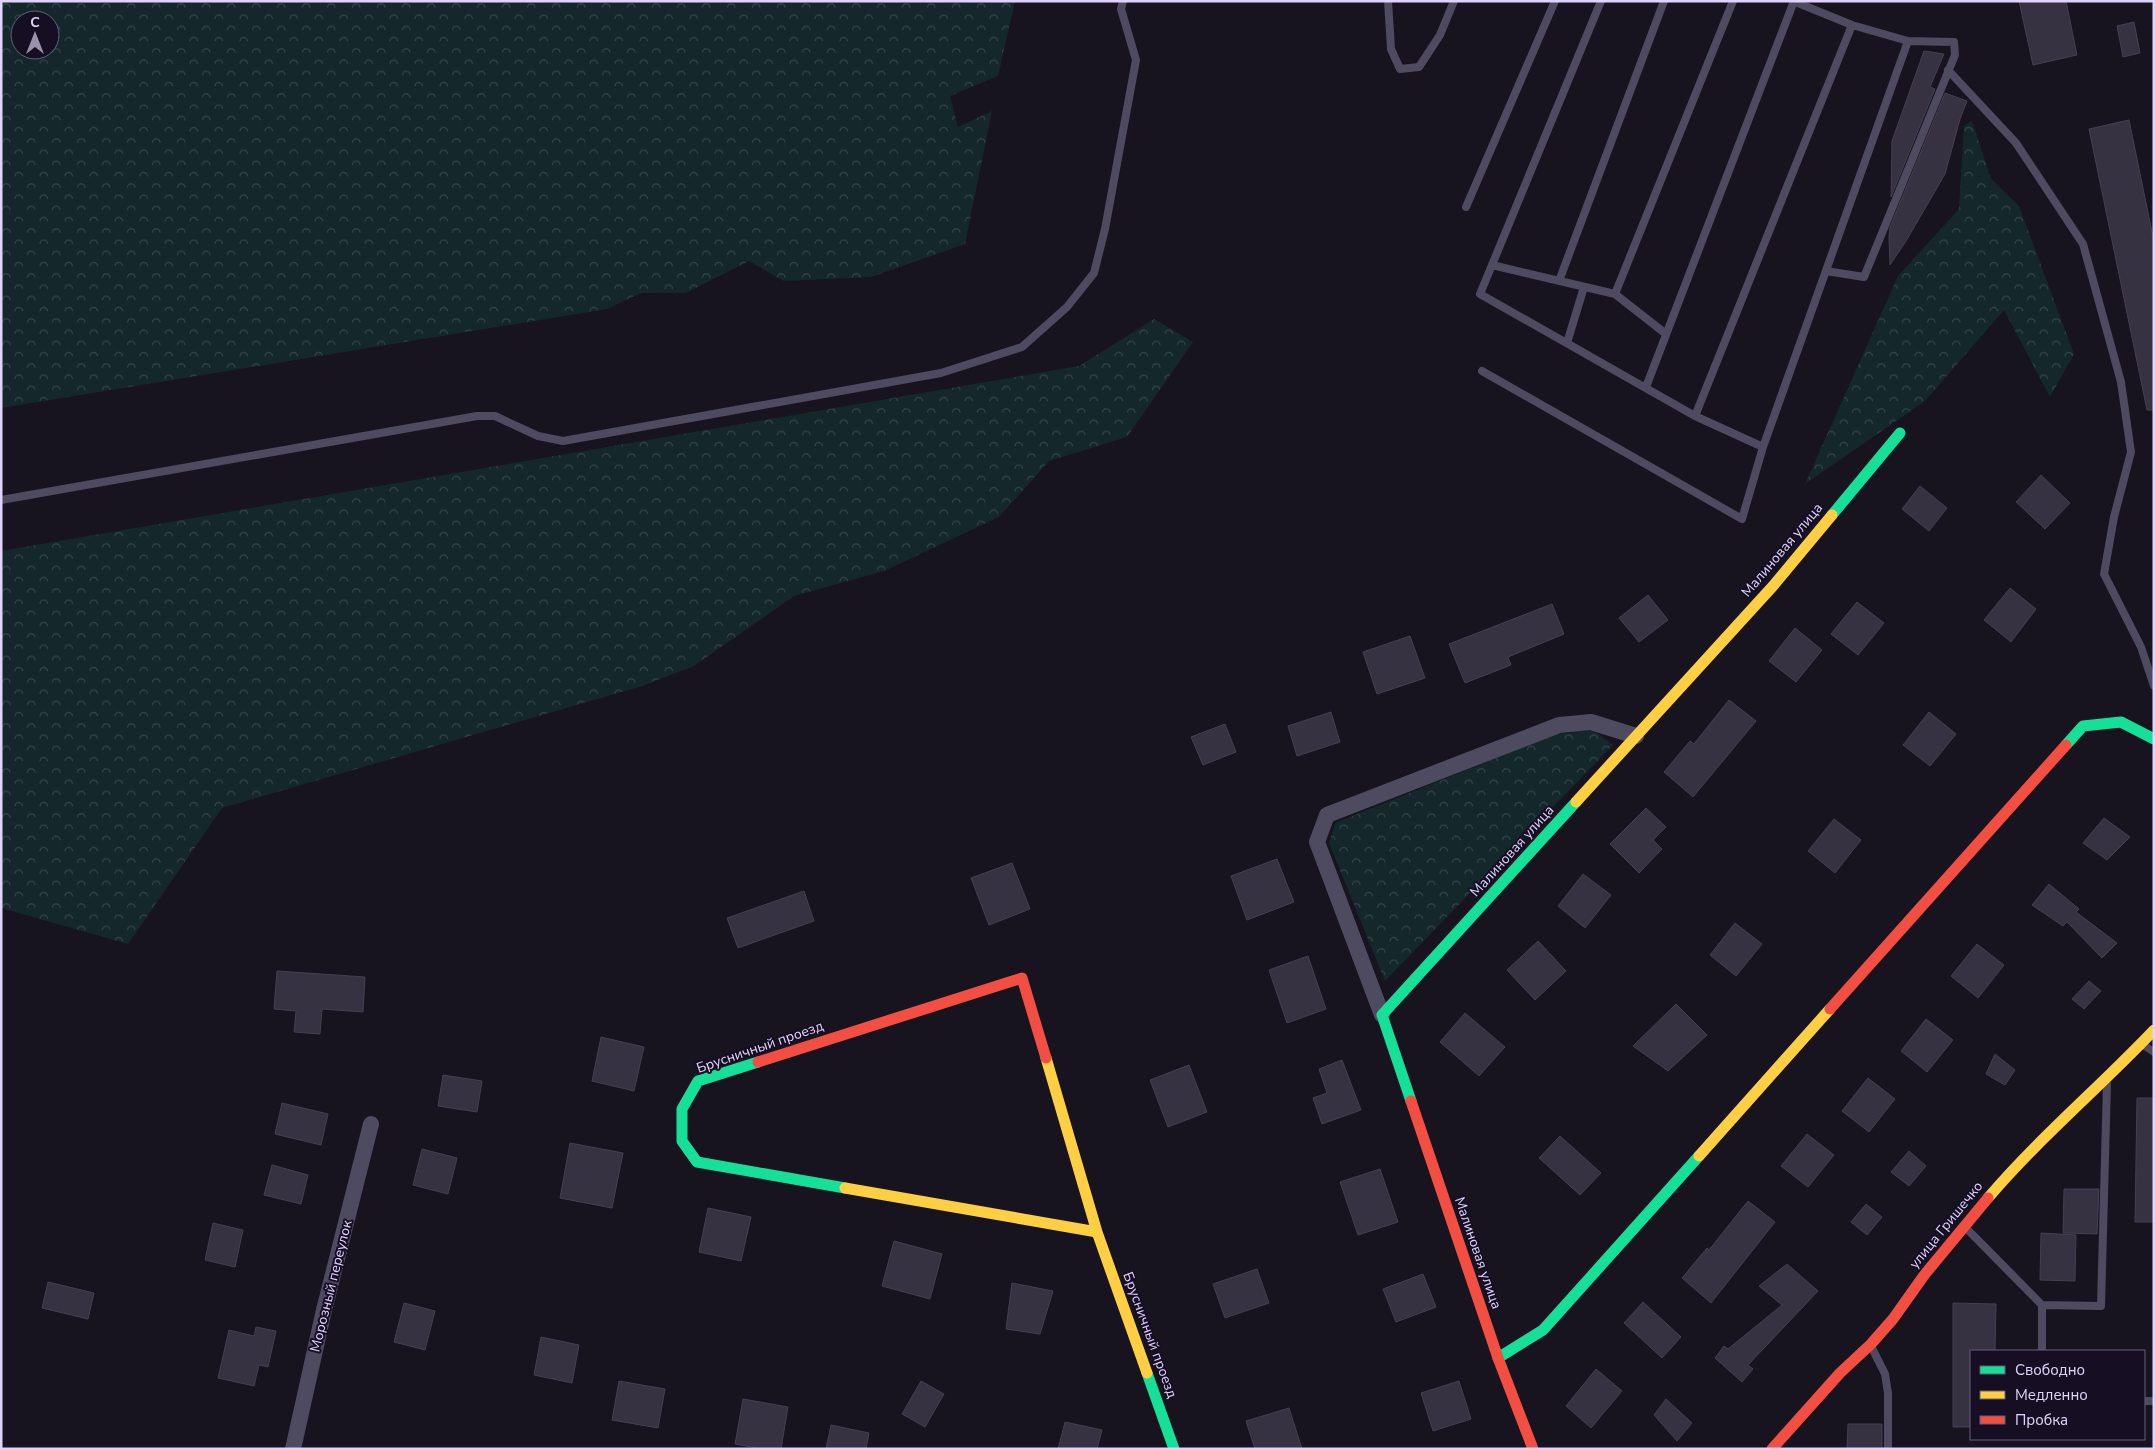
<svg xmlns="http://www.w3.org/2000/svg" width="2155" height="1450" viewBox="0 0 2155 1450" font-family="'Nunito Sans',sans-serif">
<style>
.forest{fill:url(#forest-crowns);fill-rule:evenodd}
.building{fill:#373241;stroke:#453f52}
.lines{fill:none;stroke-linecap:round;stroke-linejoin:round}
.lane{stroke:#4e4a5f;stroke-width:8}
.street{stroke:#4e4a5f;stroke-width:16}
.fast{stroke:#16e098;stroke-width:11}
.slow{stroke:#ffcf43;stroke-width:11}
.jam{stroke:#f24e42;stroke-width:11}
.labels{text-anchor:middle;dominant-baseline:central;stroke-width:4;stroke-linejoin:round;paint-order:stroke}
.street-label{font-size:14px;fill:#e0d4fd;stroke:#160f24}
</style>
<defs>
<pattern id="forest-crowns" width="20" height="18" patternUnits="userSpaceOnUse" patternTransform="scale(1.25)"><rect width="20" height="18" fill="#14272b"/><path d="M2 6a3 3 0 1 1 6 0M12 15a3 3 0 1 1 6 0" fill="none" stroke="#36454b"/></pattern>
</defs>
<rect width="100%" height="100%" fill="#17141f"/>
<path class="forest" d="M1,1h1014l-17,75 -48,20 8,31 34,-16 -27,133 -94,33 -87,4 -35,-20 -63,32h-45l-34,16 -606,99zM20,20h30v30h-30z
M1972,121l19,58 28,27 55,148 -24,43 -46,-87 -79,91 -120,83 93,-208 61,-67 5,-83z
M1154,319l39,23 -66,95 -78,24 -50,56 -115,54 -90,25 -100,70 -52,20 -420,122 -94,136 -127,-36v-357l1078,-185z
M1593,730l20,15 -228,236 -56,-138 6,-20 221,-89z"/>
<path class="building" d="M2019,1h47l11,54 -44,10z
M2134,22l6,31 -17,4 -6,-31z
M1924,51l20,3 -14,33 5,2 -44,108 1,-56z
M1945,93l22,8 -7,18 -15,55 -39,67 -16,24 -1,-28 1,-10z
M2129,120l25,122v168h-7l-58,-281z
M2041,475l29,28 -25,26 -29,-27z
M1920,486l27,22 -18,23 -27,-22z
M2010,588l26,21 -25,33 -27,-22z
M1648,595l20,25 -29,22 -20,-24z
M1857,602l27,21 -26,32 -27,-21z
M1552,604l12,30 -56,23 3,8 -46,18 -16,-39z
M1795,628l27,22 -26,32 -27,-21z
M1410,636l15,42 -48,16 -14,-42z
M1729,700l27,21 -63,76 -29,-25 26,-31 4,3z
M1331,712l9,30 -43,14 -9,-30z
M1929,712l27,22 -26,32 -27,-21z
M1225,724l11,28 -33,13 -12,-28z
M1646,808l20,19 -13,13 9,9 -23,24 -29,-29z
M2104,818l26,19 -23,23 -24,-17z
M1834,819l27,21 -26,33 -27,-22z
M1277,859l17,43 -47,18 -16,-44z
M1012,863l18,46 -41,16 -18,-47z
M1583,874l28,21 -26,33 -27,-22z
M2049,884l30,25 -3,3 41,31 -15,15 -35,-36 -4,4 -31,-21z
M804,891l10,30 -76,27 -11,-30z
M1735,923l27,21 -26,32 -26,-21z
M1538,941l28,30 -31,29 -28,-30z
M1977,944l27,21 -26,33 -27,-22z
M1308,956l18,53 -39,14 -18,-53z
M277,971l88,6 -2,35 -41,-3 -2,25 -26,-2 2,-21 -22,-2z
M2089,981l12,10 -17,18 -12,-10z
M1676,1004l31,31 -39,36 -35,-25z
M1465,1013l40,34 -26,29 -39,-34z
M1926,1019l27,21 -26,32 -26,-21z
M601,1037l43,10 -10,44 -42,-10z
M1995,1054l20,16 -10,15 -19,-11z
M1342,1060l19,50 -39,14 -9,-26 14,-5 -8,-24z
M1189,1065l18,47 -39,15 -18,-47z
M443,1075l39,6 -5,31 -39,-6z
M1868,1078l27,21 -26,33 -27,-21z
M2137,1098h17v124h-19z
M282,1103l46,11 -7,31 -46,-11z
M1807,1134l27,21 -26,32 -27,-21z
M1560,1136l41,37 -21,22 -41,-37z
M570,1143l53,10 -11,55 -52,-10z
M422,1149l35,9 -9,36 -35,-9z
M1909,1151l17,15 -17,20 -18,-14z
M272,1165l36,10 -7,29 -37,-9z
M1380,1169l18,53 -40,13 -18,-53z
M2064,1189h35l-2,45 -34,-1z
M1748,1201l27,21 -64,81 -29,-25 25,-30 2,2z
M1866,1204l16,13 -15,18 -16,-13z
M708,1208l43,9 -10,44 -42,-9z
M213,1223l30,7 -8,37 -30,-7z
M2041,1233l35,2 -1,46 -35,-1z
M894,1241l48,13 -12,45 -48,-13z
M1787,1264l31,27 -70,74 5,4 -11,13 -27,-24 9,-12 4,3 54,-44 -23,-19z
M1257,1269l12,34 -44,15 -12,-34z
M1423,1274l13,33 -40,15 -13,-33z
M48,1282l46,11 -6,26 -46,-11z
M1012,1283l41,8 -13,43 -34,-5z
M1643,1302l38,35 -19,21 -38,-35z
M404,1303l31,8 -10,39 -31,-8z
M1953,1303l43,1 -1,47h-24v76h-18z
M256,1327l20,4 -8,36 -9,-2 -5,21 -36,-8 11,-48 25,6z
M541,1337l38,8 -7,38 -38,-8z
M1596,1369l26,22 -31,37 -25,-22z
M619,1381l46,8 -7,39 -46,-8z
M921,1381l23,13 -19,33 -23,-13z
M1459,1381l12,38 -38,12 -12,-38z
M743,1399l45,8 -7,42h-19l-27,-5z
M1666,1399l26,24 -15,18 -23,-26z
M1289,1408l13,41h-47l-9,-28z
M1065,1422l37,8 -5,19h-39z
M1848,1424h34v25h-35z
M831,1425l38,8 -3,16h-40z"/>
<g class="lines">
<path class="lane" d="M1388,1l3,48 9,20 19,-2 21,-32 14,-34
M1793,1l59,24 56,16 46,1 1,13 -91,222 -38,-6
M1948,70l68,73 67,101 38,138 10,70 -17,65 -10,57 37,73 13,39
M1466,207l89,-206
M1492,265l123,29 51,40
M1559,281l105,-280
M1615,294l118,-293
M1567,343l17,-56
M1482,371l260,148 21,-72 -68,-31 -215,-122 121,-293
M1646,387l148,-386
M1695,416l157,-391
M1763,447l145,-406
M1,500l476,-84h18l43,20 25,5 378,-68 81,-26 45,-40 27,-34 11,-44 31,-169 -15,-51 2,-8
M2143,1045l11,7
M1965,1227l77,78 59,1 6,-222
M1871,1346l14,28 3,19v56
M2042,1351v-46
M2144,1401h10"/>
<path class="street" d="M1382,1015l-65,-173 10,-27 232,-90 32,-3 45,14
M293,1449l31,-139 47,-186"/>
<path class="fast" d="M1832,515l68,-82
M2066,745l17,-19 38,-4 33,17
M758,1062l-60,19 -16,28v32l15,21 148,26
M1411,1101l-29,-86 194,-213
M1498,1358l45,-28 156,-174
M1147,1373l27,76"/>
<path class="slow" d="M1576,802l197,-216 59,-71
M1046,1058l51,174 50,141
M1699,1156l131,-147
M845,1188l252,44
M1988,1198c51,-60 112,-111 166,-168"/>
<path class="jam" d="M1830,1009l236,-264
M758,1062l264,-84 24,80
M1411,1101l87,257 35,91
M1772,1449l68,-76 31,-29 22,-25 32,-45 63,-76"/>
</g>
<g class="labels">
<g class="street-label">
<text transform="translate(1782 550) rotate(-50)">Малиновая улица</text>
<text transform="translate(1512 851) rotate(-48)">Малиновая улица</text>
<text transform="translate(760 1047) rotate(-19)">Брусничный проезд</text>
<text transform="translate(1946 1225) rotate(-51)">улица Гришечко</text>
<text transform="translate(1478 1253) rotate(71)">Малиновая улица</text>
<text transform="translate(331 1286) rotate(-76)">Морозный переулок</text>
<text transform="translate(1150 1335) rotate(70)">Брусничный проезд</text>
</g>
</g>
<rect width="2155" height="1450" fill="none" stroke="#e0d4fd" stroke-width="5"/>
<rect x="1970" y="1350" width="175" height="90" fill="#160f24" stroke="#675e7b"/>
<rect x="1980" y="1366" width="25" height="8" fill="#16e098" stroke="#675e7b"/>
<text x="2015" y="1375" font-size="15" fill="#e0d4fd">Свободно</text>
<rect x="1980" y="1391" width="25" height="8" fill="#ffcf43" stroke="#675e7b"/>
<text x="2015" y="1400" font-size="15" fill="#e0d4fd">Медленно</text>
<rect x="1980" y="1416" width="25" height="8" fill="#f24e42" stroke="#675e7b"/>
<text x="2015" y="1425" font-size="15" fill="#e0d4fd">Пробка</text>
<g transform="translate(35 35)"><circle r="24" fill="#160f24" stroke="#675e7b"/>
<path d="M0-4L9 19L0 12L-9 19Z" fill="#9a91af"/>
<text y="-8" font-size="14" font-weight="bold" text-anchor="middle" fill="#e0d4fd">С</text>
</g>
</svg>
